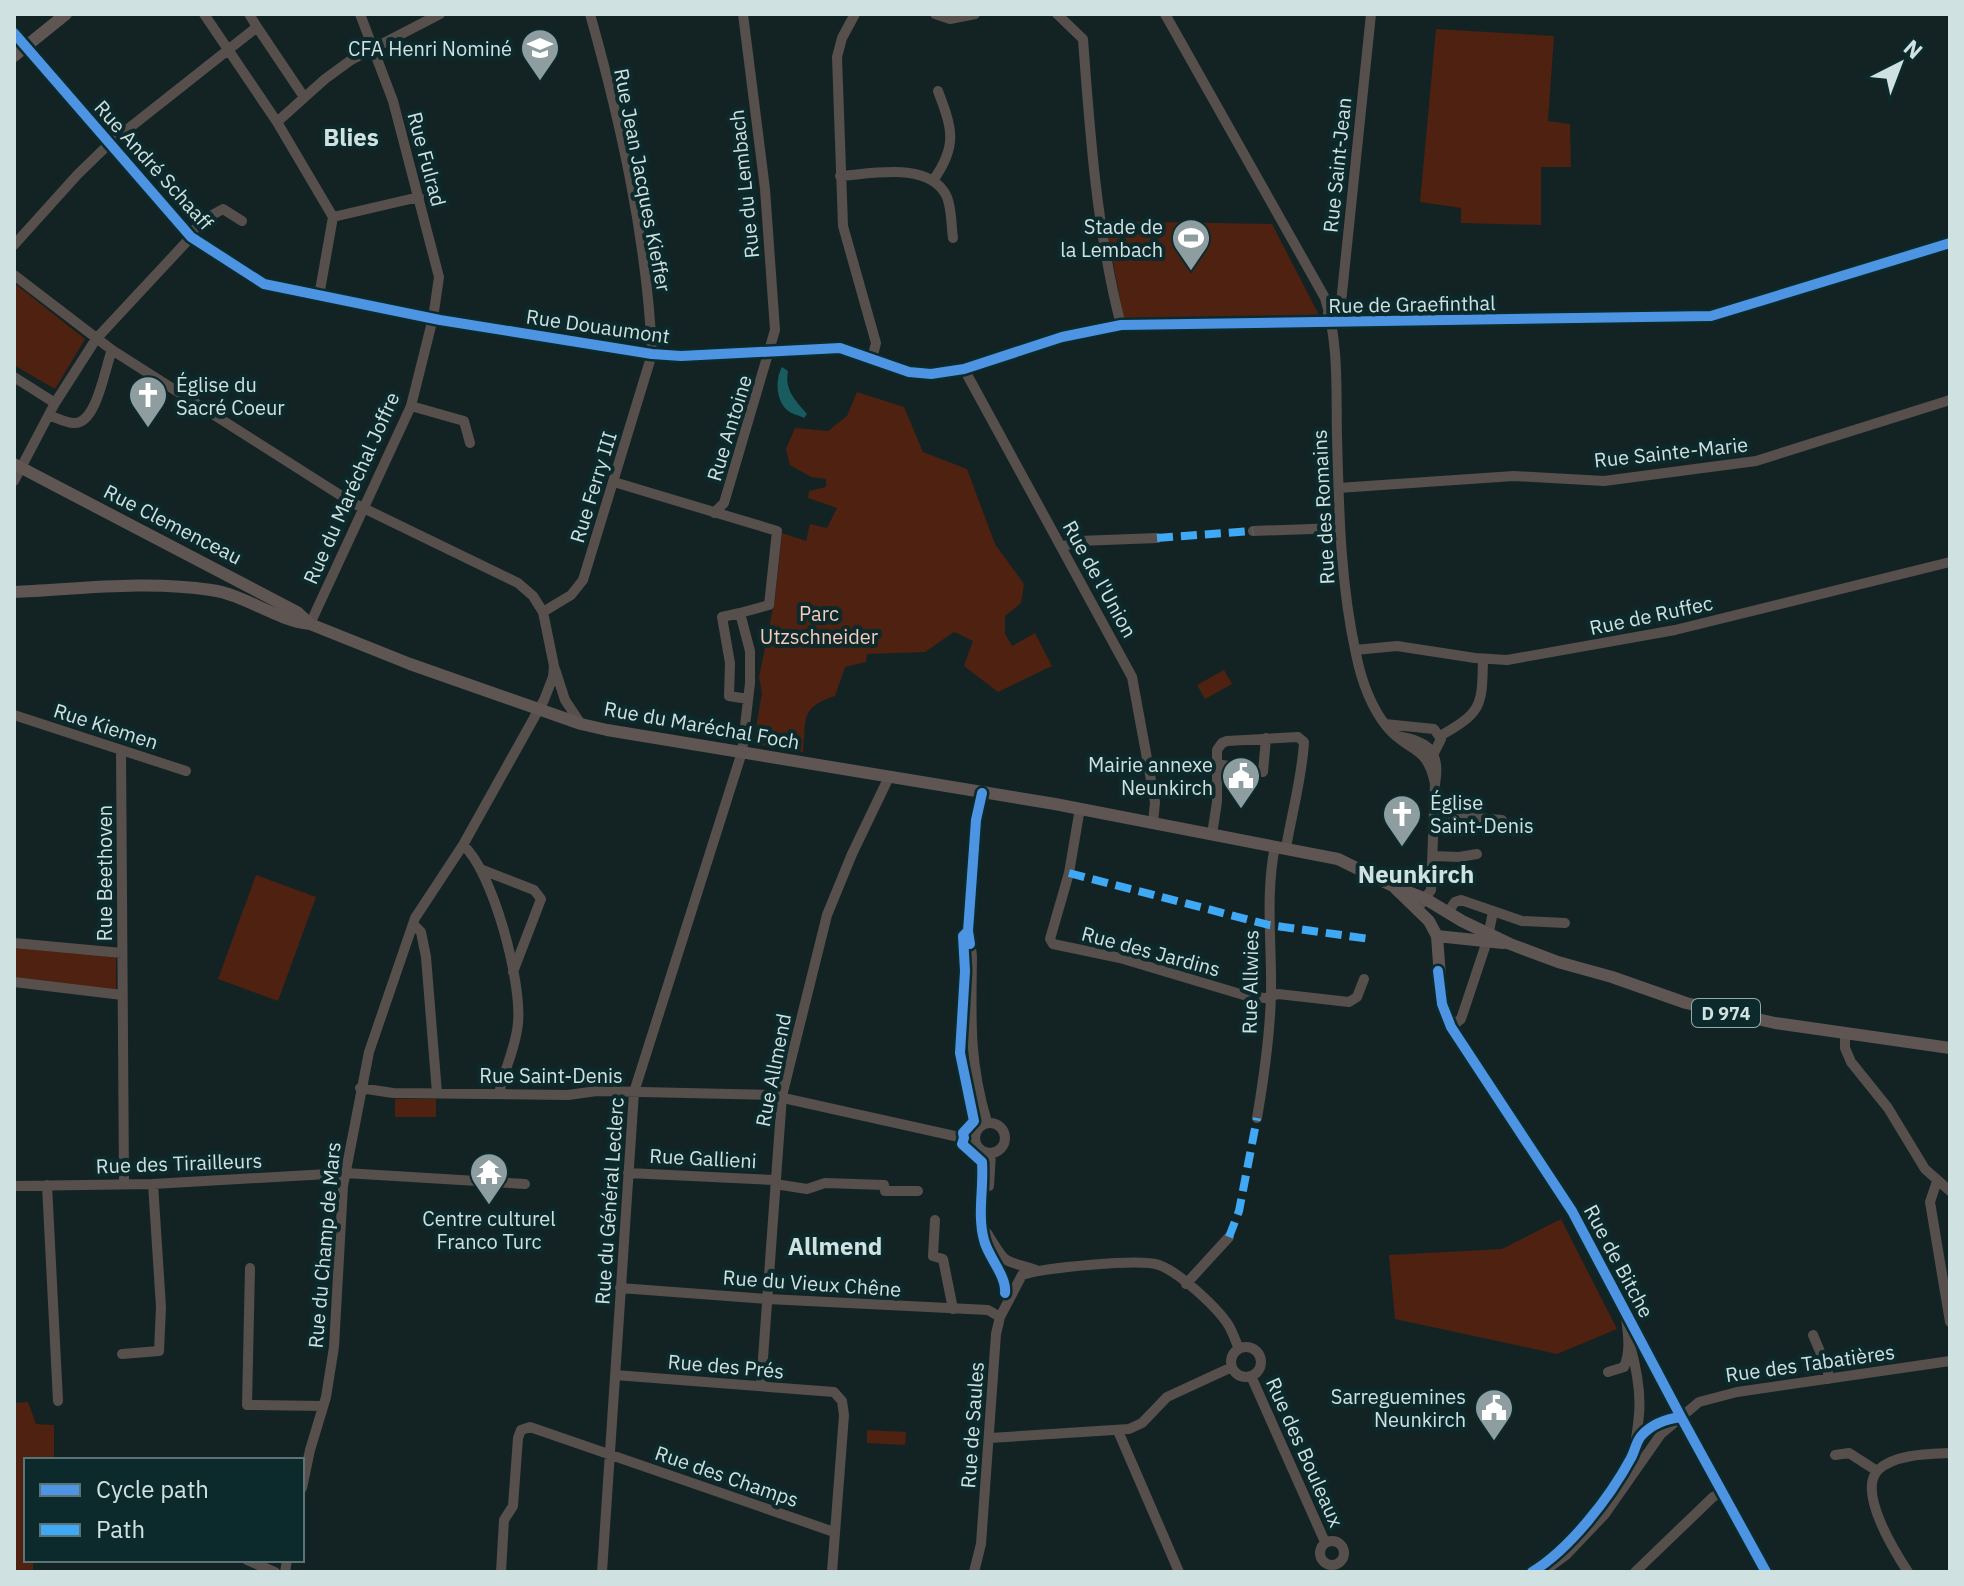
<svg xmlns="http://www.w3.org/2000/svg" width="1964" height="1586" viewBox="0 0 1964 1586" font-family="'IBM Plex Sans',sans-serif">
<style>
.green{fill:#4e2111}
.water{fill:#185c60}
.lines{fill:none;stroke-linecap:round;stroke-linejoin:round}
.minor{stroke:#574f4c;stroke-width:10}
.major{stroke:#5f5653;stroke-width:12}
.quiet{stroke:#3fa9f5;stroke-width:8;stroke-dasharray:16 8;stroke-linecap:butt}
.cycleway-casing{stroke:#0c292b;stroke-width:15}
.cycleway{stroke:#4d94e3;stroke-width:10}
.labels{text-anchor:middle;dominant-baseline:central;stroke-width:8;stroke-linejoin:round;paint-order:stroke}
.shield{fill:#0c292b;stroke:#95aaab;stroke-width:2}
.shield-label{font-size:18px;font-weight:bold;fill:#d0e1e2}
.poi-label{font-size:20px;fill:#d0e1e2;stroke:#0c292b;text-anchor:end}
.street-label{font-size:20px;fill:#d0e1e2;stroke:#0c292b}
.park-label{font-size:20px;fill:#f9caba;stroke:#0c292b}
.quarter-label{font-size:24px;font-weight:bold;fill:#d0e1e2;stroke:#0c292b}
</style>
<rect width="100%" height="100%" fill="#132324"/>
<path class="green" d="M1436,29l118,7 -6,85 22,3 1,43h-30v58l-80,-2v-15l-41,-6z
M1105,221l167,3 48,93 -196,2z
M14,283l71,56 -30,50 -41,-24z
M857,392l47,15 19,45 44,17 28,75 29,40 -3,19 -16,13v18l7,12 23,-13 17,33 -54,26 -34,-26 9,-25 -19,-9 -29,20 -58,2 -1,8 -21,5 -10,29c-36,12 -28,22 -32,56l-50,-8 9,-51 -3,-16 16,-79 7,-65 24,8 4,-17 17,4 10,-20 -29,-10 1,-7 17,-4v-8l-15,-2 -21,-12 -4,-16 9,-21 33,3 19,-15z
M1224,670l8,14 -27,15 -8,-14z
M256,875l60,22 -38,104 -60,-22z
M14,946l102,9v37l-102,-9z
M395,1099h41v18h-41z
M1561,1219l56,110 -60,25 -162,-35 -6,-64 113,-6z
M28,1402l8,22 18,1v35h-28v100h7v12h-19v-169z
M867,1430l39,2 -1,13 -38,-2z"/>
<path class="water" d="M782,367l6,4c-4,19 8,30 19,43l-3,4c-5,-3 -13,-4 -17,-8 -11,-10 -12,-31 -5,-43z"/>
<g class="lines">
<path class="minor" d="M204,14l73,108 56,95 -14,79
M855,14l-13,24 -5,19 6,169 33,117 -4,16
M935,14l15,5 25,-5
M1057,14l26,25c7,96 14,194 38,286
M1165,14l160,284c14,45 11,92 12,139 2,73 3,145 19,217 5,25 15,53 31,73 21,26 40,16 48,57 6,-33 -7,-43 -38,-48
M257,27l47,70
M14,33l177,204 73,47 176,36 212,34 29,2 159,-8 69,24 22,2 33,-5 98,-32 59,-12 590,-9 239,-73
M277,122l48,-43 26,-19 89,-46
M840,176c31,-2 88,-15 106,19 6,11 5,30 7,43
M934,179c24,-34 18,-51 4,-88
M333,217l86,-20
M189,235l16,-16 18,-10 19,12
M14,245l64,-71 31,-30 148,-117 -8,-13
M14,275l98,75 239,152 167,81 15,13 10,16 11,54 -1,11 -9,23 -81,145 -48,73 -46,134 -26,134 -9,161 -8,50 -16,53 -8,38
M1328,313l10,-4 3,-6 30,-289
M964,369l168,308 23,125 -2,21
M14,377l41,26
M411,406l53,15 6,22
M49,415c8,3 17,8 25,8 23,1 31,-56 38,-73
M14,481l41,-78 41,-64 95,-102
M614,482l163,49 -8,74 -29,8
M1338,488l176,-12 90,5 152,-20 194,-61
M714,513l10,-10 51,-173 -10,-141 -22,-175
M1253,531l86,-3
M1062,547l17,-6 78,-3
M543,612l28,-17 12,-15 69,-226c-5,-114 -31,-230 -62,-340
M310,624l101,-218 22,-88 6,-41 -46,-176 -33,-87
M1355,650l42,-4 78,12 32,2 168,-30 275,-68
M555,669l10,31 16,24
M14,715l172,56
M1385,724l49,5 7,10 -7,14
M1440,736c43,-24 42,-31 43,-77
M121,750l3,433
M1217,764l46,8 3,-34
M982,793c-9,43 -13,90 -14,135 0,10 4,20 4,30 -1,61 -3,105 15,164
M1080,808l-11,65 -19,66 3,5 67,14 127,38 18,2 13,-4 71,8 8,-5 7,-18
M1435,815l67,5
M1212,834l5,-32v-52l5,-7 5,-2 71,-4 6,5c-2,36 -12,70 -18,106
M463,845c30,26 59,137 55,178 -2,25 -14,46 -19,71
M1433,856l26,1 18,-3
M480,869l54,21 7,9 -28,73
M1421,904l10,-14 4,-106
M1448,912l7,-10 6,-2 61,21 43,2
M413,924l8,8 5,25 11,136
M968,931l-5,5 2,35 -5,82 14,68 -11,12 1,5 -2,6 20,18c2,25 -5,53 2,78 4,17 23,36 21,53
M14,943l108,10
M14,982l108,13
M1451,1027l10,-8 26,-78 6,-29
M1845,1034v14l6,14 37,46 37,61 25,22
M360,1088l33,5 175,2 29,-4 173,4 198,44 8,4
M1257,1118c7,-41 13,-82 14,-124 1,-51 -6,-97 4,-148
M975 1138a15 15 0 1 1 30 0a15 15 0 1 1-30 0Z
M628,1173l147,7
M1937,1181l-7,21 20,120
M775,1184l32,5 18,-6 59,2 1,6h33
M47,1185l11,216
M14,1186l139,-2 192,-11 180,11
M989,1186l2,-33
M935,1220l-2,36 10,3 10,50
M987,1233c20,33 15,26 49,37
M250,1268l-3,137 76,1
M1186,1284l43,-47
M620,1288l148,11 220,11 12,7
M1813,1335l14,33 2,11
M1630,1345c15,53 10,75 0,127
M1231 1362a15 15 0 1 1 30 0a15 15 0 1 1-30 0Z
M122,1354l37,-3 2,-44 -8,-123
M1608,1372l16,-5c7,-17 4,-32 2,-50
M615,1375l219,17 8,9 2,14 -12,157
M1251,1376l74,166
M761,1386l21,-290 45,-181 25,-61 37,-77
M1118,1431l61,141
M990,1438l139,-9 13,-6 25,-26 65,-30
M1835,1455l14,-2 28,18
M1320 1553a12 12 0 1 1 24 0a12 12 0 1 1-24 0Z
M247,1560l28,12
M285,1572l2,-12
M501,1572l3,-52 9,-14 5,-68 3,-8 9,-3 304,105
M602,1572l32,-480 108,-340 8,-69v-32l-10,-38 -18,4 8,46 -1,33 19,3
M974,1572l7,-28 15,-210 4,-17 22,-42c21,-7 118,-17 137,-10 20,7 59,43 70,61 4,7 7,16 10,23
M1543,1572l23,-17 39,-41 56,-80 38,-32 38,-10 213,-31
M1635,1572l78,-75 9,-5
M1908,1572c-13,-20 -51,-80 -30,-102 16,-16 51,-16 72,-17"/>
<path class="major" d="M14,56l52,-42
M14,464l283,148 13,12
M14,592c65,-3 133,-12 197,-2 35,5 64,30 99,34l100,40 171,60 26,6 448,74 283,55 55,27 31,12 38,23 48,23 48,18 54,15 74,26 89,20 175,25
M1395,888l34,33 8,15 5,68 9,23 121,184 109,206 85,155
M1437,936l66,7"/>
<path class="quiet" d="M1157,538l96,-7
M1069,873l200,52 101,14
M1229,1237l10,-26 18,-93"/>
<defs>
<path id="cycleway" d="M14,33l177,204 73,47 176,36 212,34 29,2 159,-8 69,24 22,2 33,-5 98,-32 59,-12 590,-9 239,-73
M968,931l-5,5 2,35 -5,82 14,68 -11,12 1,5 -2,6 20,18c2,25 -5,53 2,78 4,17 23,36 21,53
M970,944l-2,-13 8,-111 6,-27
M1438,971l4,33 9,23 121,184 109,206 85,155
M1532,1572c38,-23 78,-75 99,-114 4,-7 5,-17 11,-23 10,-11 24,-16 39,-18"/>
</defs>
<use href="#cycleway" class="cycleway-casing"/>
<use href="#cycleway" class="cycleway"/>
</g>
<defs>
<symbol id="university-pin" viewBox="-11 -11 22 30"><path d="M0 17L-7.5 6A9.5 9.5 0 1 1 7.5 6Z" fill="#8e9ea0" stroke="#0c292b"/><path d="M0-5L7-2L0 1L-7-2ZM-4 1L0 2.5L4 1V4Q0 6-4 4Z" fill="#fff"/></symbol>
<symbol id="stadium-pin" viewBox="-11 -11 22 30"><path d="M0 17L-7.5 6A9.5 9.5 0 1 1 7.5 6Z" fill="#8e9ea0" stroke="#0c292b"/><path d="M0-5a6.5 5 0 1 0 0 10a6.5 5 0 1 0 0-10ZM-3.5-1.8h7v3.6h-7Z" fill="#fff"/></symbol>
<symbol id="church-pin" viewBox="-11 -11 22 30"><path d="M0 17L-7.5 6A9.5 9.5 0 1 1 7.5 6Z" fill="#8e9ea0" stroke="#0c292b"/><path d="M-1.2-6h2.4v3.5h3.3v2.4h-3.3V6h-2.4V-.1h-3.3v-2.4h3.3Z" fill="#fff"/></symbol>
<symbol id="civic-pin" viewBox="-11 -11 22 30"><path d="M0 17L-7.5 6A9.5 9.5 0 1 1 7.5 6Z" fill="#8e9ea0" stroke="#0c292b"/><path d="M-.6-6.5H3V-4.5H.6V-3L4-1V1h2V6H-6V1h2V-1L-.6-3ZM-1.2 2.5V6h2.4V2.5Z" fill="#fff"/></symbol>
<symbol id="temple-pin" viewBox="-11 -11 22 30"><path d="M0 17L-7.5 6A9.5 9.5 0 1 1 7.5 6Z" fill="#8e9ea0" stroke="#0c292b"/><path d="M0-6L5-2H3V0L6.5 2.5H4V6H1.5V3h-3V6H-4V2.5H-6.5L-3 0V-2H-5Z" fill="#fff"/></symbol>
</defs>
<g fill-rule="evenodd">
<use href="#university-pin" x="518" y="26" width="44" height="60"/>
<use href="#stadium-pin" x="1169" y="216" width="44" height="60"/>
<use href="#church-pin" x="126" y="373" width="44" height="60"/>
<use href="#civic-pin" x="1219" y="754" width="44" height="60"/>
<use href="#church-pin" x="1380" y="792" width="44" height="60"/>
<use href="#temple-pin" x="467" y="1150" width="44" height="60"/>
<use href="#civic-pin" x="1472" y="1386" width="44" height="60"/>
</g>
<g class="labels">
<rect class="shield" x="1692" y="999" width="68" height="28" rx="6"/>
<g class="shield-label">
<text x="1726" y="1013">D 974</text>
</g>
<g class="poi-label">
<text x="512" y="48">CFA Henri Nominé</text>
<text x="1163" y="226">Stade de<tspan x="1163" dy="23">la Lembach</tspan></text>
<text x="176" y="384" text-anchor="start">Église du<tspan x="176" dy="23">Sacré Coeur</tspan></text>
<text x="1213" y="764">Mairie annexe<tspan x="1213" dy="23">Neunkirch</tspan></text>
<text x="1430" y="802" text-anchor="start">Église<tspan x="1430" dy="23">Saint-Denis</tspan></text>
<text x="489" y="1218" text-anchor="middle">Centre culturel<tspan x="489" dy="23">Franco Turc</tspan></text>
<text x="1466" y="1396">Sarreguemines<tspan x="1466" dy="23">Neunkirch</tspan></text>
</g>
<g class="street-label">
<text transform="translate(427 159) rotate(75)">Rue Fulrad</text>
<text transform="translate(154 165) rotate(48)">Rue André Schaaff</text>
<text transform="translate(1337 165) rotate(-84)">Rue Saint-Jean</text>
<text transform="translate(643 180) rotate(79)">Rue Jean Jacques Kieffer</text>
<text transform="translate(744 184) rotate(-96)">Rue du Lembach</text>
<text transform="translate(1412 304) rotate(-1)">Rue de Graefinthal</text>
<text transform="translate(598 326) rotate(8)">Rue Douaumont</text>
<text transform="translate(729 428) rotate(-73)">Rue Antoine</text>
<text transform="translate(1671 452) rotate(-6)">Rue Sainte-Marie</text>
<text transform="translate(593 487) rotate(-73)">Rue Ferry III</text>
<text transform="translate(351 488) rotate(-66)">Rue du Maréchal Joffre</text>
<text transform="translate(1323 507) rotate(-93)">Rue des Romains</text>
<text transform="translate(173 524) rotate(27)">Rue Clemenceau</text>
<text transform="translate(1100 579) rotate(61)">Rue de l'Union</text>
<text transform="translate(1651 615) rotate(-12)">Rue de Ruffec</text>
<text transform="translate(702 725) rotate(10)">Rue du Maréchal Foch</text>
<text transform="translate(106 726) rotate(18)">Rue Kiemen</text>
<text transform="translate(104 873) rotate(-90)">Rue Beethoven</text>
<text transform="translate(1151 951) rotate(15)">Rue des Jardins</text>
<text transform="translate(1250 982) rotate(-89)">Rue Allwies</text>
<text transform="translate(773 1070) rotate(-79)">Rue Allmend</text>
<text x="551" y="1075">Rue Saint-Denis</text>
<text transform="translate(703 1158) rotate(3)">Rue Gallieni</text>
<text transform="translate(179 1163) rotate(-2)">Rue des Tirailleurs</text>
<text transform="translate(609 1201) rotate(-86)">Rue du Général Leclerc</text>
<text transform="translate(324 1245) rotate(-85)">Rue du Champ de Mars</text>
<text transform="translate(1619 1261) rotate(62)">Rue de Bitche</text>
<text transform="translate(812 1283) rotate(4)">Rue du Vieux Chêne</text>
<text transform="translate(1810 1363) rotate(-8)">Rue des Tabatières</text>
<text transform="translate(726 1366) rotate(5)">Rue des Prés</text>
<text transform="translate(972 1425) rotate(-86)">Rue de Saules</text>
<text transform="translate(1305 1452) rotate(66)">Rue des Bouleaux</text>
<text transform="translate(727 1476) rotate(19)">Rue des Champs</text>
</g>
<g class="park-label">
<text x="819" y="613">Parc<tspan x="819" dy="23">Utzschneider</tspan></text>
</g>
<g class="quarter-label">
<text x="351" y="137">Blies</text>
<text x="1416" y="874">Neunkirch</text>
<text x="835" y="1246">Allmend</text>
</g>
</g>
<rect width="1964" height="1586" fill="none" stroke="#d0e1e2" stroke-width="32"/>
<rect x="24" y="1458" width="280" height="104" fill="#0c292b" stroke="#5a7374" stroke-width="2"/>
<rect x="40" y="1484" width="40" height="12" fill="#4d94e3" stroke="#5a7374" stroke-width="2"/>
<text x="96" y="1498" font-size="24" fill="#d0e1e2">Cycle path</text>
<rect x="40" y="1524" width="40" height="12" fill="#3fa9f5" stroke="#5a7374" stroke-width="2"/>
<text x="96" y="1538" font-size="24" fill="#d0e1e2">Path</text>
<g transform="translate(1900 64) rotate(42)" stroke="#0c292b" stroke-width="6" paint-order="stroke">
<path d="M0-6L14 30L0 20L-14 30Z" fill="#d0e1e2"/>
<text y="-12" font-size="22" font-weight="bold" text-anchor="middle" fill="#d0e1e2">N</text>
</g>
</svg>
